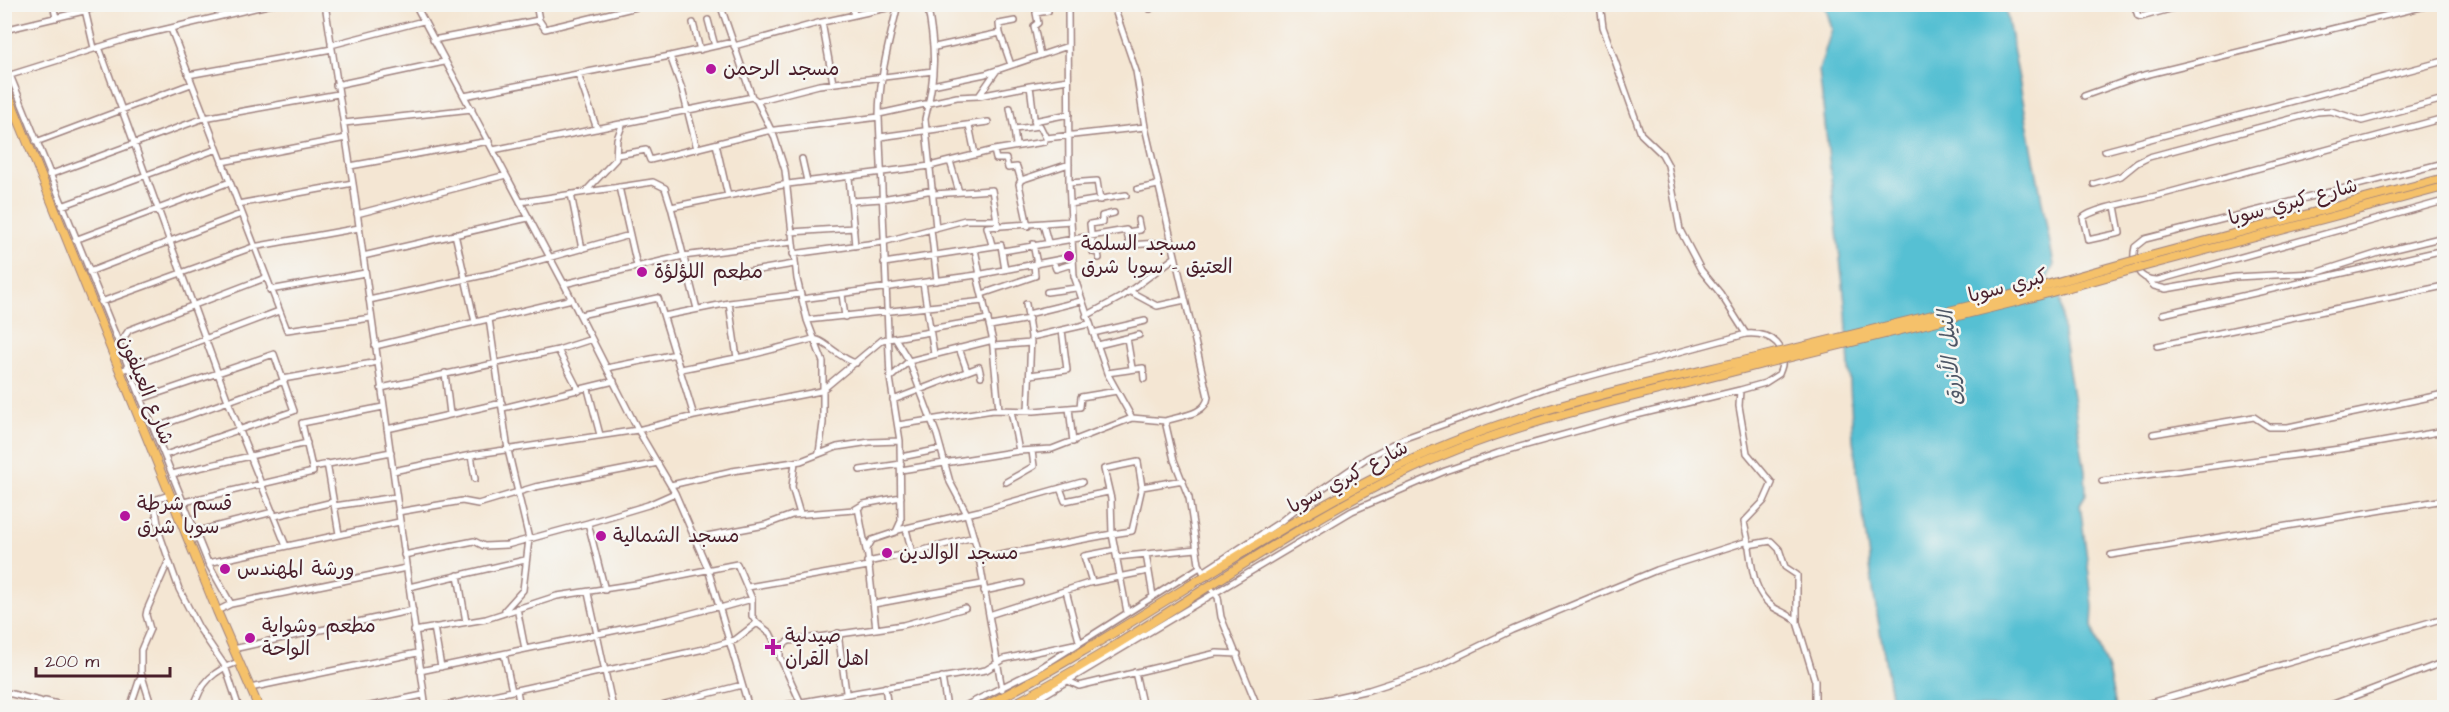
<svg xmlns="http://www.w3.org/2000/svg" width="2449" height="712" viewBox="0 0 2449 712" font-family="'Architects Daughter','Playpen Sans Arabic',sans-serif">
<style>
.water{fill:#57c0d3;stroke:#50707f;stroke-width:1.5}
.lines{fill:none;stroke-linecap:round;stroke-linejoin:round}
.minor-casing{stroke:#9f827f;stroke-width:8}
.highway-casing{stroke:#9f827f;stroke-width:10}
.minor{stroke:#fff;stroke-width:5}
.highway{stroke:#f5c16b;stroke-width:8}
.highway-bridge-casing{stroke:#9f827f;stroke-width:10;stroke-linecap:butt}
.highway-bridge{stroke:#f5c16b;stroke-width:8}
.poi-dot{fill:#b5179e;stroke:#f6f6f2;stroke-width:2}
.labels{text-anchor:middle;dominant-baseline:central;stroke-width:5;stroke-linejoin:round;paint-order:stroke}
.poi-label{font-size:20px;fill:#4a1f2b;stroke:#f6f6f2;text-anchor:start}
.street-label{font-size:20px;fill:#4a1f2b;stroke:#f6f6f2}
.water-label{font-size:21px;font-style:italic;fill:#4f5766;stroke:#f6f6f2}
</style>
<rect width="100%" height="100%" fill="#f6f6f2"/>
<filter id="ink" filterUnits="userSpaceOnUse"><feTurbulence type="fractalNoise" baseFrequency=".0167" numOctaves="2"/><feDisplacementMap in="SourceGraphic" scale="12" xChannelSelector="R" yChannelSelector="G"/><feConvolveMatrix kernelMatrix="1 2 1 2 8 2 1 2 1" color-interpolation-filters="sRGB"/></filter>
<filter id="wash" filterUnits="userSpaceOnUse"><feTurbulence type="fractalNoise" baseFrequency=".008" numOctaves="4" result="noise"/><feDisplacementMap in="SourceGraphic" scale="24" xChannelSelector="R" yChannelSelector="G"/><feGaussianBlur stdDeviation="1.35" result="paint"/><feColorMatrix in="noise" values="0 0 0 0 0 0 0 0 0 0 0 0 0 0 0 0 0 1.4 0 .05"/><feComposite in="paint" operator="in"/></filter>
<g filter="url(#wash)">
<rect width="100%" height="100%" fill="#f4e6d3"/>
<path class="water" d="M1825,5h180l49,260 -8,16 14,16 1,5 2,32 22,137 1,23 -6,10 13,102 -1,21 16,44 8,36h-223l-19,-111 -21,-156 -7,-128 -27,-242 13,-41z"/>
</g>
<g filter="url(#ink)">
<g class="lines">
<defs>
<path id="minor" d="M53,4l3,14
M325,4l29,186 72,518
M415,4l149,280 74,146 37,63 33,76 41,139
M536,4l3,16 6,9 104,-25
M720,4l32,93 5,4 17,35 11,34 12,109 10,41 16,42v61l-4,30
M927,4c9,45 9,71 -2,115l11,109
M1068,4l1,179 5,93 33,97 25,45
M1113,4l23,67 9,56 63,270c-2,18 -29,19 -43,24l9,39 15,38 10,66 7,13
M1150,4v5
M1600,4l3,23 38,107 21,20 6,11 12,65 21,40 19,23 26,41c26,-2 45,13 33,40l-14,9 -25,7 -1,16 8,47 25,30 -8,18 -20,21 4,19
M2134,4l4,12 3,1 47,-13
M721,6l9,-2
M2044,7l9,-3
M90,9l19,-5
M85,10l9,38
M853,15l1,-11
M708,20l7,26
M822,22l11,61
M693,23l7,27
M171,29l116,301 84,-12
M4,30l84,-20 6,-6
M1000,33l11,32
M433,40l106,-20
M331,45l92,-24
M734,46l84,-23 87,-19
M99,47l129,354 58,145
M935,47l65,-14 -1,-9 16,-3
M1040,55l-6,-29 4,-3 -2,-10 12,-2
M670,56l12,33 15,60
M997,70l-18,26 51,-10
M578,74l19,55
M10,75l198,488 23,41
M188,75l144,-26
M4,77l125,-39 143,-34
M336,85l108,-23
M932,85l53,-11 83,-28
M464,96l206,-40 63,-14
M2084,96l53,-19 296,-73
M757,101l62,-16 114,-14
M1010,108l4,21
M879,114l78,-17 22,-1
M1034,121l35,-7
M344,123l128,-14
M969,125l6,29
M1035,125l-5,-39 38,-6
M880,137l108,-15
M36,142l155,-58
M716,144l12,52
M1016,145l-2,-16 26,-3 6,12 99,-11
M493,150l259,-53
M994,150l2,9h10l2,9 9,-1 4,13
M2105,151l339,-90
M617,155l29,-5 4,10 117,-29 112,-14
M802,159l5,22
M950,161l9,31
M222,162l124,-24
M2444,163l-299,76 -10,8c-4,17 3,34 23,33l286,-79
M350,166l139,-25
M49,175l155,-57 134,-24
M849,177l6,69
M1069,183l28,-2 3,19
M2094,184l27,-8 16,-13 12,-6 168,-45 14,-1 31,10 82,-22
M619,187l18,79
M1138,189l20,-4
M585,192l31,-33 1,-20 6,-16
M571,194l11,55
M934,194l58,-4 6,37
M851,201l31,-2 51,-9
M520,202l133,-20 12,6 6,19 117,-23 142,-18 64,-16 50,-8
M238,204l115,-21
M1070,204l56,-9
M62,206l155,-57
M2115,206l5,27 -32,7 -5,-22c7,-9 58,-18 73,-22 96,-26 192,-52 288,-78
M671,207l26,102
M357,214l149,-39
M1043,224l5,18
M1028,226l-9,-42 2,-4 48,-16
M987,227l84,-6
M987,227l5,18
M931,229l6,52
M791,232l63,-4
M1127,232l13,-2 -2,-10
M455,234l20,88
M75,240l155,-58
M1033,244l4,20
M975,249l5,26
M1003,251l123,-21 4,15 41,-3
M793,254l90,-12 82,-22h32
M363,256l165,-38
M1099,258l-1,-5 -5,-1 -3,-28 12,-2v-6l12,-3
M1053,261l3,8 16,-5
M884,263l117,-18 4,25
M89,272l152,-58
M741,273l53,-9
M977,275l15,62 7,73
M2148,280l6,6 12,3 69,-12 81,-4 66,-21 62,-15
M923,283l11,71
M564,284l119,-28 109,-14
M270,290l95,-17
M1129,291l28,15 28,-6
M1047,292l29,-4
M842,294l3,23
M982,294l53,-18 -1,-12
M802,299l175,-24 95,-18
M369,300l129,-28 132,-37
M101,302l152,-55 106,-19
M729,303l8,55
M1026,304l5,33 -3,74
M1028,314l53,-13
M2163,314l281,-64
M580,315l78,-17 36,118
M664,316l65,-13 71,-9
M1086,316l37,-20 51,-38
M489,319l19,131 21,89 -6,51 -18,20
M807,320l177,-19
M990,326l39,-7
M930,329l58,-10
M1093,333l52,-12
M1031,337l58,-13
M895,338l14,23 28,74 13,47 17,32 11,38 24,137
M1127,338l5,30
M1098,345l41,-10
M118,346l11,-16 136,-52
M375,346l197,-47
M993,346l38,-3
M2157,346l287,-60
M959,348l8,23
M558,350l21,41
M607,368l69,-14
M125,369l154,-58
M681,369l70,-14 62,-16c12,1 27,20 43,24
M445,373l5,41
M1107,373l36,-5 1,11
M1030,375l37,-5 -5,-40
M890,378l19,-17 84,-21
M283,379l95,-17
M381,388l177,-38 34,-11
M588,389l12,46
M141,399l133,-45 20,57 -129,44
M893,400l86,-33 2,9
M503,408l111,-27
M1069,408l4,34
M1011,411l8,40
M898,425l95,-15 41,1 46,-4 1,-10 36,-6
M154,428l130,-47
M387,429l115,-26
M2153,434l101,-17 15,10h19l156,-33
M471,455l4,24
M901,457l40,-8
M795,462l-3,25 8,27
M327,463l12,71
M313,467l78,-15
M860,470l41,-6
M901,470l118,-19 33,-2 80,-31 33,3
M393,471l78,-16 167,-25 56,-14 127,-25 61,-51 48,-8
M172,474l135,-31
M2102,481l245,-33 97,-17
M1006,482l28,-16 -2,-15
M671,485l61,-14 69,-10 36,-14 33,-5 30,-1
M1142,487l41,-7
M1060,488l5,13 43,-9
M170,495l-16,5 6,35 19,54 20,39 26,38 14,42
M184,502l129,-30 -11,-49 81,-16
M334,506l62,-9
M858,508l8,42
M398,512l64,-11 16,3 57,-17 123,-24
M275,516l58,-14
M906,529l6,24 62,-16
M898,530l81,-19 103,-29
M186,534l87,-22
M696,538l69,-13 27,-10 62,-5 10,-6 37,-7
M1748,545l23,-4 8,8 6,18 12,8v47
M1146,554l7,42
M404,555l70,-14 10,5 23,-1 81,-22
M2111,555l333,-55
M1117,557l79,-8
M978,559l134,-25 -1,-35 -7,-30 34,-7 4,25 -10,44 -20,3 15,78
M867,562l45,-9
M208,563l191,-41
M1203,572l77,-50 33,-27 54,-37 38,-20 144,-51 197,-53
M458,575l8,47
M1092,582l-8,-26 31,-6
M409,587l116,-27
M748,587l120,-21
M605,590l-17,-67 60,-18 27,-12
M1212,590l6,7 3,20 37,91
M984,591l38,-8
M1066,591l13,50
M588,593l25,115
M874,604l108,-20
M517,608l8,41
M720,608l32,-9
M217,611l14,-7 175,-36
M989,615l100,-32 59,-12
M434,627l7,40
M876,629l27,-4 62,-17
M414,631l72,-12 71,-23 79,-12 101,-20 15,35v17l5,7 13,10 9,18
M838,633l8,59
M233,649l180,-39
M504,654l8,37
M420,671l250,-52 49,-13
M1135,672l8,36
M942,677l5,31
M1068,681l11,5 138,-33 21,1
M885,687l3,21
M250,688l167,-35
M517,690l3,18
M4,692l36,9 13,7
M45,701l30,7
M130,708l10,-30
M152,708l-11,-35v-23l9,-21 -4,-14 1,-5 21,-48
M194,708c6,-26 21,-38 44,-46
M361,708l62,-13
M434,708l270,-59 31,-9 22,-17
M653,708l89,-23
M768,708l218,-38 18,-11 70,-15
M803,708l-23,-51v-10l9,-6 87,-12 -9,-80 5,-9 24,-8 5,-11 -1,-80 -10,-63 -11,-261c0,-40 10,-74 19,-113
M961,708l79,-40 160,-101
M1022,708l330,-197 93,-40 53,-18 126,-35 116,-28
M1288,708l81,-18 59,-19 84,-41 145,-60 91,-29c4,23 4,51 25,66 8,5 18,8 24,15l18,59v27
M2132,708l312,-90
M2323,708l121,-46"/>
<path id="highway" d="M4,84l213,527 42,97
M2150,256l294,-78
M2153,264l291,-77
M981,708c147,-75 279,-177 428,-247 109,-52 238,-77 355,-105
M1006,708c135,-70 256,-165 391,-232 116,-58 246,-80 369,-113"/>
</defs>
<use href="#minor" class="minor-casing"/>
<use href="#highway" class="highway-casing"/>
<use href="#minor" class="minor"/>
<use href="#highway" class="highway"/>
<defs>
<path id="highway-bridge" d="M1764,356l222,-54 164,-46
M1766,363l253,-62 134,-37"/>
</defs>
<use href="#highway-bridge" class="highway-bridge-casing"/>
<use href="#highway-bridge" class="highway-bridge"/>
</g>
</g>
<g class="poi-dot">
<circle cx="711" cy="69" r="6"/>
<circle cx="1069" cy="256" r="6"/>
<circle cx="642" cy="272" r="6"/>
<circle cx="125" cy="516" r="6"/>
<circle cx="601" cy="536" r="6"/>
<circle cx="887" cy="553" r="6"/>
<circle cx="225" cy="569" r="6"/>
<circle cx="250" cy="638" r="6"/>
<path d="M770 638h6v6h6v6h-6v6h-6v-6h-6v-6h6z"/>
</g>
<g class="labels">
<g class="poi-label">
<text x="723" y="69">مسجد الرحمن</text>
<text x="1081" y="244">مسجد السلمة<tspan x="1081" dy="23">العتيق - سوبا شرق</tspan></text>
<text x="654" y="272">مطعم اللؤلؤة</text>
<text x="137" y="504">قسم شرطة<tspan x="137" dy="23">سوبا شرق</tspan></text>
<text x="613" y="536">مسجد الشمالية</text>
<text x="899" y="553">مسجد الوالدين</text>
<text x="237" y="569">ورشة المهندس</text>
<text x="262" y="626">مطعم وشواية<tspan x="262" dy="23">الواحة</tspan></text>
<text x="785" y="636">صيدلية<tspan x="785" dy="23">اهل القران</tspan></text>
</g>
<g class="street-label">
<text transform="translate(2293 202) rotate(-15)">شارع كبري سوبا</text>
<text transform="translate(2008 286) rotate(-15)">كبري سوبا</text>
<text transform="translate(146 390) rotate(68)">شارع العيلفون</text>
<text transform="translate(1348 477) rotate(-28)">شارع كبري سوبا</text>
</g>
<g class="water-label">
<text transform="translate(1950 358) rotate(-95)">النيل الأزرق</text>
</g>
</g>
<rect width="2449" height="712" fill="none" stroke="#f6f6f2" stroke-width="24"/>
<path d="M36 667v9h134v-9" fill="none" stroke="#4a1f2b" stroke-width="3"/>
<text x="45" y="667" font-size="18" fill="#4a1f2b" stroke="#f6f6f2" stroke-width="4.5" paint-order="stroke">200 m</text>
</svg>
